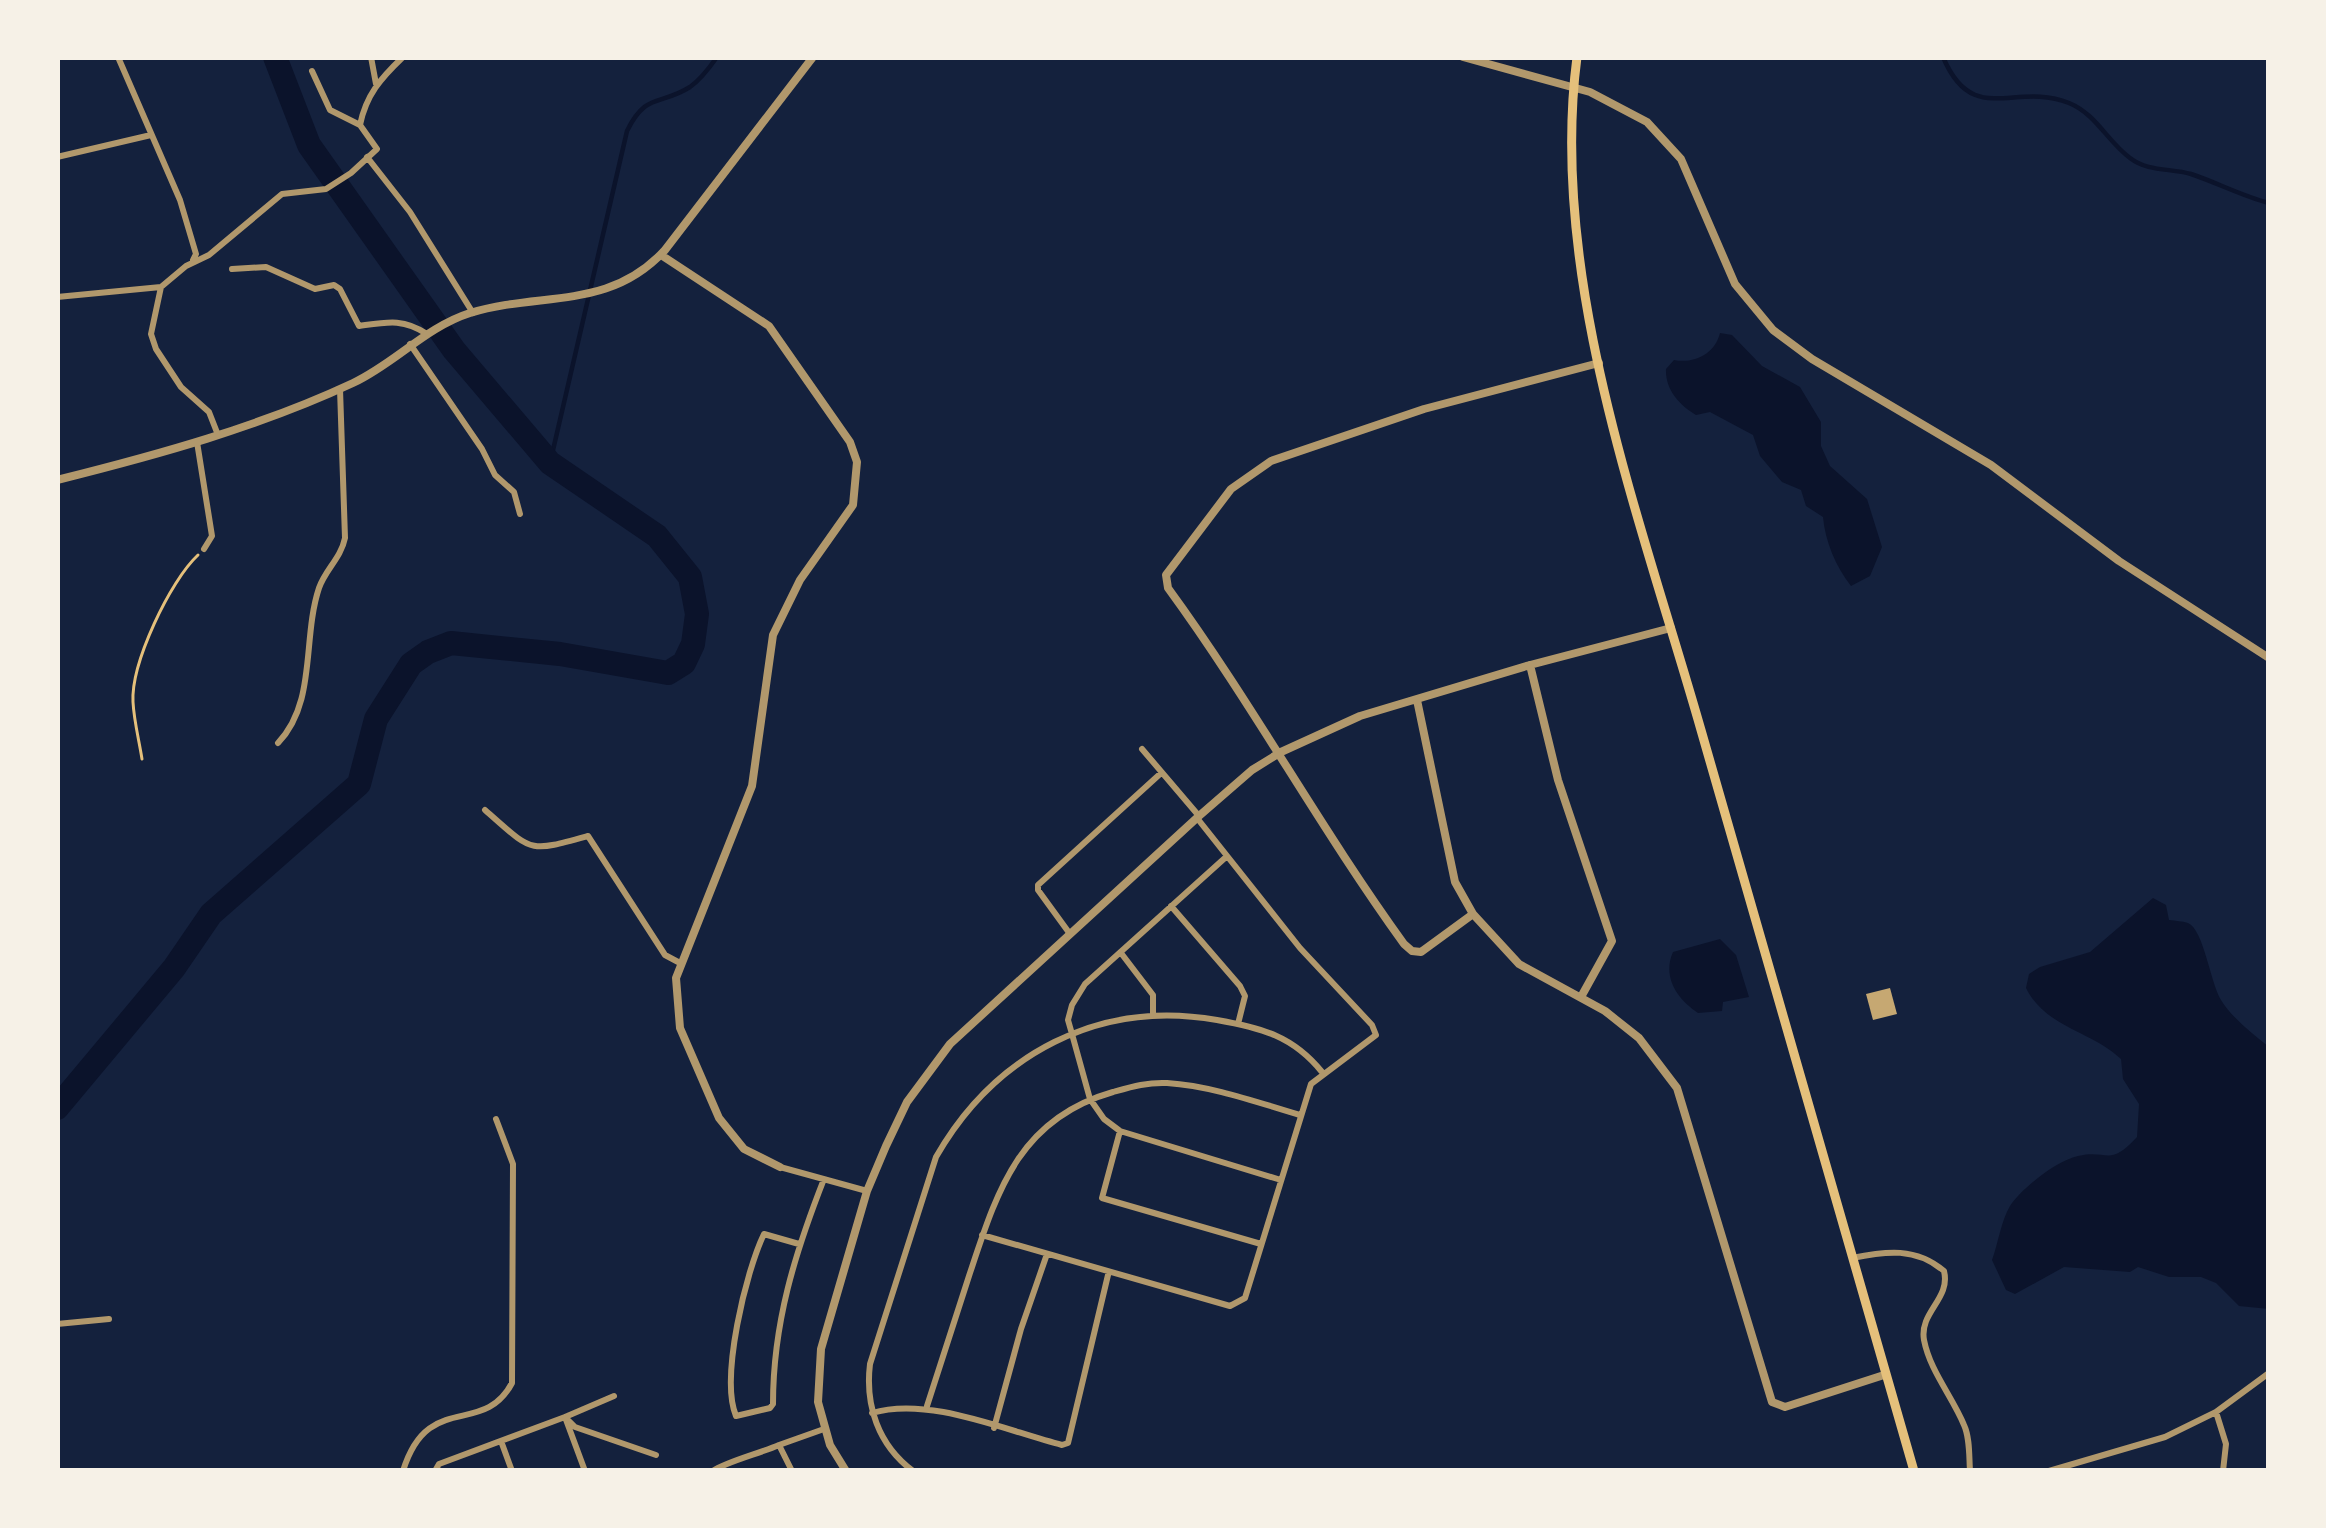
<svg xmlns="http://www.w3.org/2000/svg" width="2326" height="1528" viewBox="0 0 2326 1528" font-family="Karla,sans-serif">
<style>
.water{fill:#0b132b}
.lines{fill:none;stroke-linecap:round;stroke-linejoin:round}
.stream{stroke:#0b132b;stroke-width:4.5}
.river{stroke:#0b132b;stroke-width:24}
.building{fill:#c6a872}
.path{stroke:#e5c07b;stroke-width:3}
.minor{stroke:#b1986c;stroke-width:6}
.tertiary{stroke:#b1986c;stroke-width:8}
.secondary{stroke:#e5c07b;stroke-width:9}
</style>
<rect width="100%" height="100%" fill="#14213d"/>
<path class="water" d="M1720,333l12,2 30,31 38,21 21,35v24l9,20 37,33 15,48 -12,29 -19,10c-15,-19 -26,-45 -28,-69l-17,-11 -5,-16 -19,-8 -22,-26 -7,-21 -43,-23 -14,3c-17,-10 -31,-26 -30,-46l8,-9c20,4 41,-6 46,-27z
M2153,898l13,7 3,15c7,1 13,1 19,3 16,7 22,59 33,77 11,18 32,34 48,47v262l-30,-3 -23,-23 -15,-6h-32l-31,-10 -8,5 -66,-5 -49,27 -9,-4 -14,-30c6,-16 9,-39 18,-54 12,-18 46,-45 68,-50 31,-7 30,12 59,-19l2,-33 -16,-25 -2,-20c-31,-29 -75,-31 -95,-71l3,-14 11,-7 50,-15z
M1720,939l16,16 13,42 -26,5 -1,9 -24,2c-21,-14 -36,-36 -25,-61z"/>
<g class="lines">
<path class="stream" d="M1943,57c30,71 72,24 126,46 27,11 38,38 61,55 18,14 41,10 61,16 27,9 51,22 78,29
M550,463l77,-332c19,-39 33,-25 63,-44 10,-7 20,-20 27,-30"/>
<path class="river" d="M57,1108l117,-140 37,-54 148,-130 17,-65 35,-55 17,-12 23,-9 109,11 108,19 16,-10 9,-19 4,-30 -7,-37 -33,-41 -107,-73 -96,-113 -145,-205 -34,-88"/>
</g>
<path class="building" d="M1890,988l7,26 -24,6 -7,-26z"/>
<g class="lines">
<path class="path" d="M142,759c-3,-19 -8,-38 -9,-57 -2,-39 37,-121 65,-147"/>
<path class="minor" d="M118,57l62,143 16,54 -3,6
M371,57l5,27
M312,71l18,39 30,15
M57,157l94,-22
M367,157l43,55 63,101
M232,269l34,-2 49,22 19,-4 6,4 19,37c28,-4 44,-8 68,8
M57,297l104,-10
M410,344l72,105 13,26 19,17 6,22
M218,435l-9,-23 -28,-25 -25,-38 -5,-15 10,-47 25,-21 23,-11 73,-61 44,-5 25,-16 26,-24 -17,-24c6,-30 21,-47 43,-68
M197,442l15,94 -8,13
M278,743c39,-41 24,-104 41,-155 6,-18 22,-30 26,-50l-5,-149
M1142,749l57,67
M485,810c48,42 42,43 103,26l77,119 15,8
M1226,857l-141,127 -13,21 -4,15 4,14 18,65 14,20 16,12 161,49
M1171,906l69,80 5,10 -7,28
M1070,934l-32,-44v-5l122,-111
M1121,953l32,42v21
M1120,1131l-18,67 159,46
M780,1167l87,24
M982,1235l248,71 15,-8 66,-214 65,-49 -4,-10 -72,-77 -103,-130
M799,1244l-35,-10c-18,37 -44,144 -28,182l34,-8 3,-4c0,-81 22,-151 51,-225
M1852,1258c34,-7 64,-11 92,13 7,28 -25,41 -20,69 6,31 28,56 40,85 6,13 5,31 6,46
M57,1324l52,-5
M927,1406c14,-43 28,-87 42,-130 28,-84 49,-157 144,-184 18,-5 35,-10 54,-9 45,3 89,19 133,32
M2216,1412l10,32 -3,27
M872,1413c56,-17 132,17 190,32l6,-2 40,-168
M994,1428l27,-99 26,-75
M501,1441l11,30
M403,1471c25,-81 80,-33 109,-88l1,-219 -17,-45
M435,1471l4,-7 126,-47 10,10 81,28
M585,1471l-20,-54 49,-21
M713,1471c12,-9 48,-18 66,-26
M792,1471l-13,-26 45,-16
M913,1471c-35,-26 -48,-66 -43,-107l66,-207c59,-103 163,-158 281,-137 45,8 76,16 105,52
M2049,1471l116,-34 51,-25 53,-39"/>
<path class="tertiary" d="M1463,57l127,35 57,30 34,37 54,125 38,46 39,29 179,106 128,96 150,97
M661,255l108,71 81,116 7,20 -4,43 -53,75 -27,55 -21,151 -76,192 4,50 39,90 25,31 36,18
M57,480c100,-25 202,-53 296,-97 41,-19 73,-56 117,-70 72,-22 139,-2 195,-63l148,-193
M1530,665l28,115 54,161 -31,56
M1417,700l38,182 18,32 46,50 86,47 34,27 38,50 95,314 13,5 99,-32
M1473,914l-52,38 -9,-1 -8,-7c-84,-116 -152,-241 -236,-356l-2,-13 65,-86 40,-28 153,-52 175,-46
M846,1471l-16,-26 -12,-43 3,-53 46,-158 19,-45 21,-44 43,-58 249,-228 53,-46 29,-18 79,-36 170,-51 141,-37"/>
<path class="secondary" d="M1577,57c-29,221 64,463 124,673 71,247 142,494 213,741"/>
</g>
<rect width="2326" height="1528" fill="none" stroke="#f6f1e7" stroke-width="120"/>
</svg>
